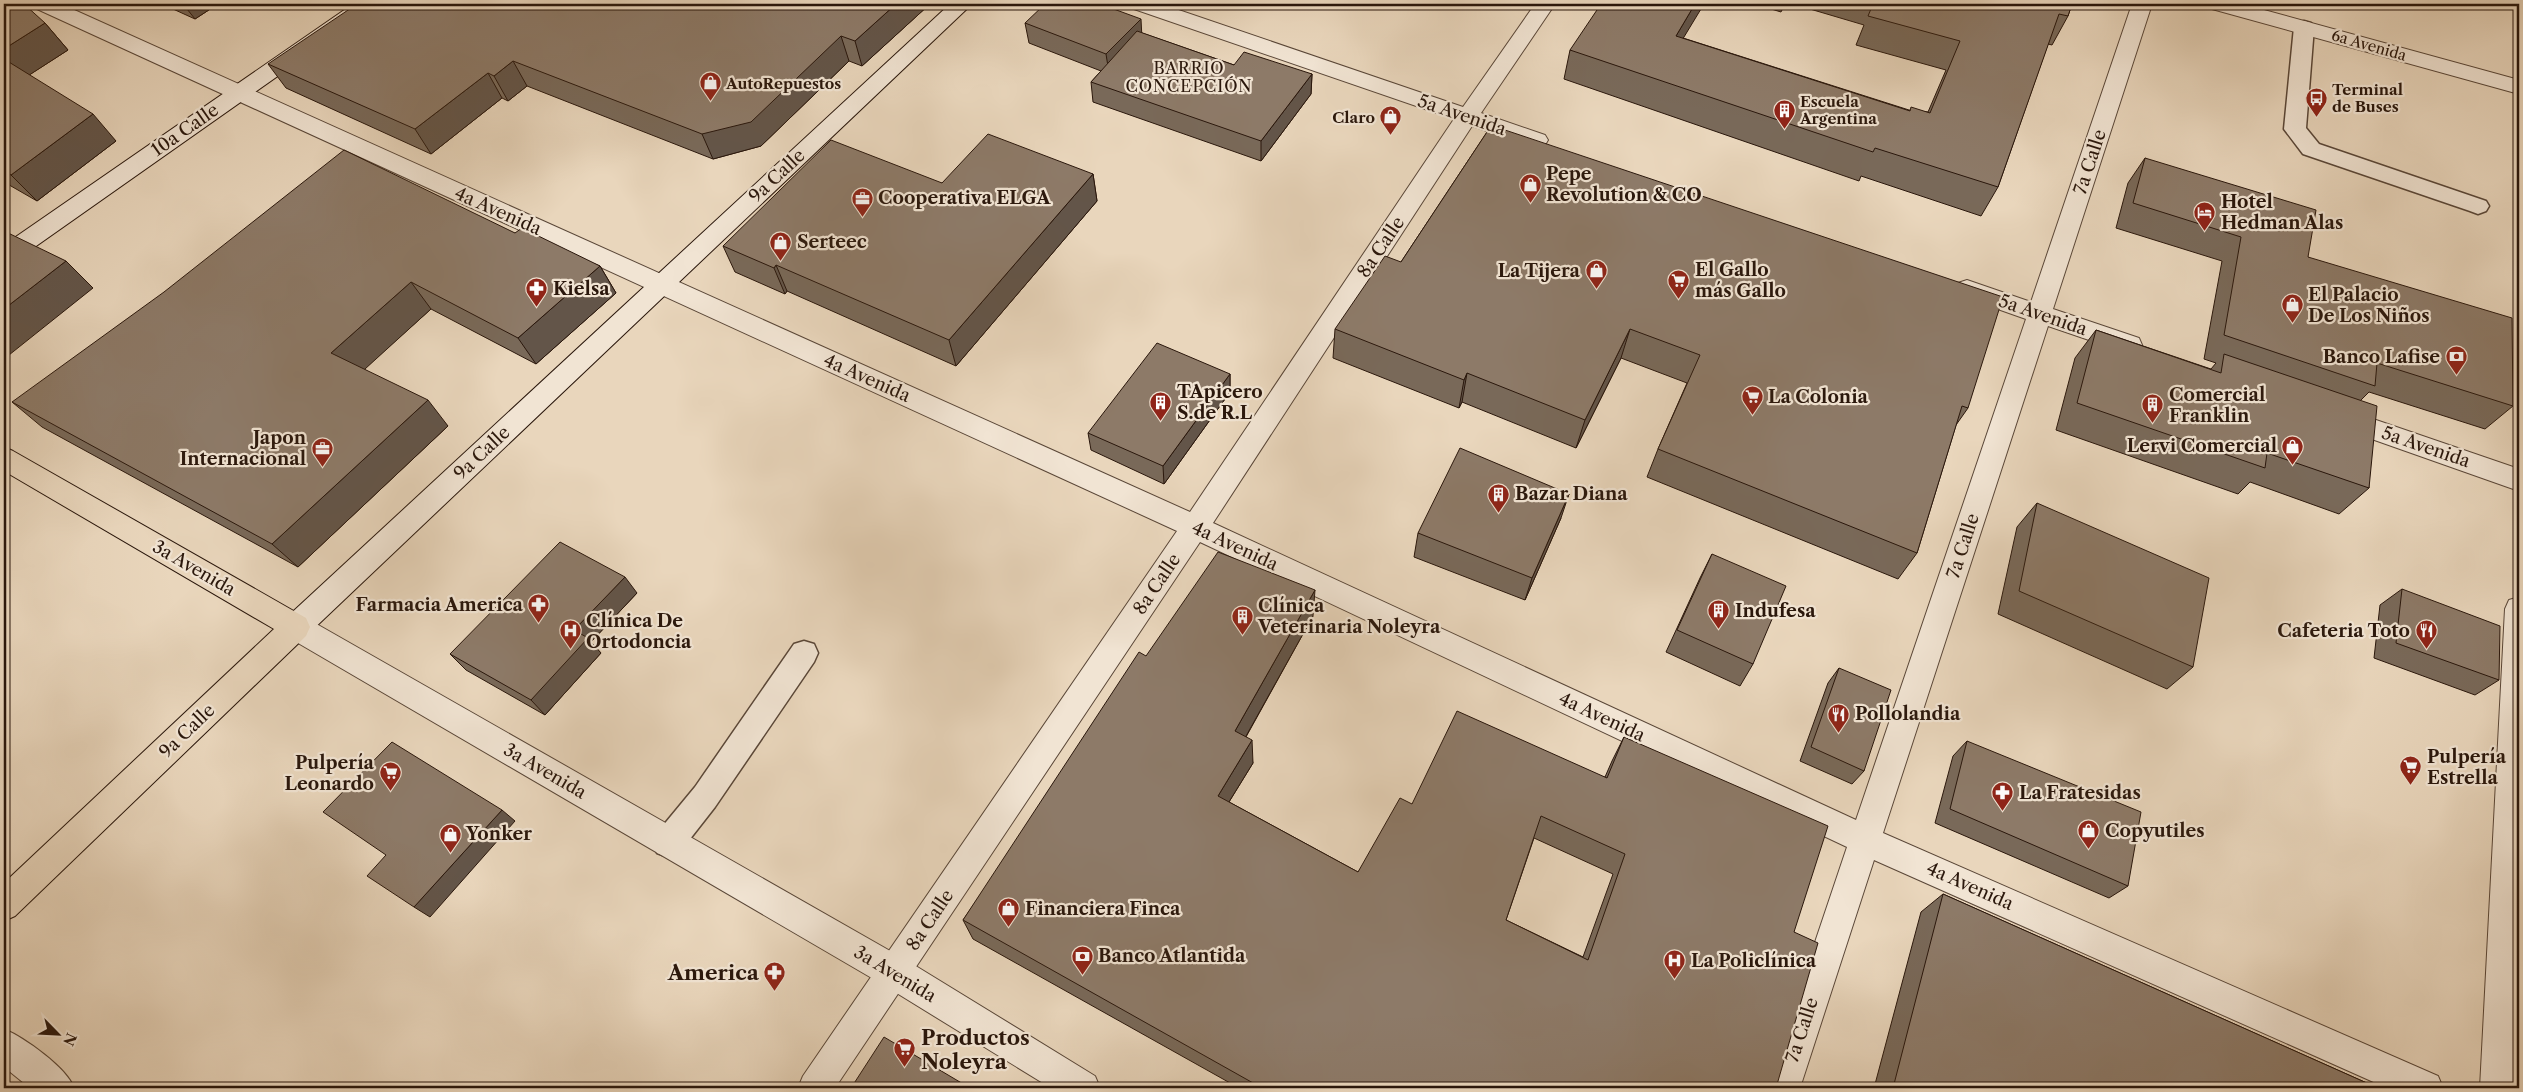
<svg xmlns="http://www.w3.org/2000/svg" width="2523" height="1092" viewBox="0 0 2523 1092" font-family="'Libre Caslon Text',serif">
<style>
.lines{fill:none;stroke-linecap:round;stroke-linejoin:round}
.service-casing{stroke:#5a4738;stroke-width:3}
.minor-casing{stroke:#5a4738;stroke-width:2}
.tertiary-casing{stroke:#5a4738;stroke-width:2}
.secondary-casing{stroke:#2a170c;stroke-width:2}
.primary-casing{stroke:#2a170c;stroke-width:2}
.service{fill:#f1e4d3;fill-rule:evenodd}
.minor{fill:#f1e4d3;fill-rule:evenodd}
.tertiary{fill:#f1e4d3;fill-rule:evenodd}
.secondary{fill:#f1e4d3;fill-rule:evenodd}
.primary{fill:#e9d6bc;fill-rule:evenodd}
.wall{fill:#796959;stroke:#2a170c;fill-rule:evenodd}
.shaded-wall{fill:#635549;stroke:#2a170c}
.building{fill:#8d7a68;stroke:#2a170c;fill-rule:evenodd}
.labels{text-anchor:middle;dominant-baseline:central;stroke-width:4.5;stroke-linejoin:round;paint-order:stroke}
.far-street-label{font-size:15px;fill:#2a170c;stroke:#f1e4d3}
.far-poi-label{font-size:15px;font-weight:bold;fill:#2a170c;stroke:#f1e4d3;text-anchor:start}
.far-quarter-label{font-size:16px;letter-spacing:1px;fill:#2a170c;stroke:#f1e4d3}
.street-label{font-size:18px;fill:#2a170c;stroke:#f1e4d3}
.poi-label{font-size:18px;font-weight:bold;fill:#2a170c;stroke:#f1e4d3;text-anchor:start}
.near-poi-label{font-size:21px;font-weight:bold;fill:#2a170c;stroke:#f1e4d3;text-anchor:end}
</style>
<rect width="100%" height="100%" fill="#e9d6bc"/>
<filter id="stains"><feTurbulence type="fractalNoise" baseFrequency=".004" numOctaves="4"/><feColorMatrix values="0 0 0 0 .2 0 0 0 0 .09 0 0 0 0 .02 0 0 0 .5 -.17"/></filter>
<radialGradient id="worn" r=".72"><stop offset=".6" stop-color="#630" stop-opacity="0"/><stop offset="1" stop-color="#630" stop-opacity=".3"/></radialGradient>
<g class="lines">
<defs>
<path id="service" d="M2304,21l7,2 3,4 -8,101 13,16 167,57 3,5 -3,5 -8,3 -8,-3 -167,-57 -19,-25 10,-102 3,-4z
M804,641l10,3 4,9 -4,9 -99,145 -36,46 -11,4 -11,-4 -4,-10 4,-10 38,-46 99,-143z"/>
<path id="minor" d="M34,4h27l1129,508 264,-393 -320,-110 -3,-5h30l302,103 72,-103h20l-74,109 64,22 3,5 -3,5 -8,3 -65,-22 -259,397 643,297 170,-501 -68,-24 -3,-6 3,-6 9,-3 64,22 101,-298h20l-99,305 86,29 3,7 -3,7 -9,2 -82,-28 -165,507 555,243 5,12h-56l-513,-228 -74,228h-34l81,-241 -647,-305 -365,546h-37l5,-12 374,-545 -1140,-522z
M2209,4h33l277,76v14l-307,-85z
M2341,408l178,61v22l-187,-66 -4,-7 4,-7z
M2519,597v365l-5,126h-34l25,-479 4,-9z
M4,1029c21,9 63,39 70,59h-44l-26,-21z"/>
<path id="tertiary" d="M296,615l10,3 600,342 189,116 5,12h-49l-169,-104 -596,-348 -4,-9 4,-9z"/>
<path id="secondary" d="M353,4h23l-3,5 -361,254 -8,3v-21z
M950,4h22l-666,632 -10,3 -10,-3 -4,-9 4,-9z"/>
<path id="primary" d="M4,447l9,4 293,167 4,9 -4,9 -291,280 -11,5v-38l270,-254 -270,-158z"/>
</defs>
<use href="#service" class="service-casing"/>
<use href="#minor" class="minor-casing"/>
<use href="#tertiary" class="tertiary-casing"/>
<use href="#secondary" class="secondary-casing"/>
<use href="#primary" class="primary-casing"/>
<use href="#service" class="service"/>
<use href="#minor" class="minor"/>
<use href="#tertiary" class="tertiary"/>
<use href="#secondary" class="secondary"/>
<use href="#primary" class="primary"/>
</g>
<path class="wall" d="M4,4l41,19 23,27 -39,25 87,66 -79,60 -33,-19z
M162,4h56l-23,15z
M930,4l-68,62 -13,-5 -88,85 -48,13 -186,-73 -19,15 -6,-3 -71,56 -145,-66 -18,-24z
M1755,4h30l-4,8z
M1793,4h279l-4,12 -16,29 -4,-1 -50,143 -17,29 -120,-40 -2,5 -295,-102 6,-29 113,-12 226,72 19,2 18,-42 -90,-25 8,-20z
M1025,23l117,10 92,32 78,9 -1,20 -50,67 -168,-59 -2,-20 10,-11 -72,-28z
M1489,129l479,279 -12,17 -39,128 -19,26 -251,-102 11,-28 29,-66 -66,-25 -45,90 -114,-46 -3,6 -126,-50 2,-29 66,-67z
M2145,158l163,99 205,149 -28,23 -116,-37 -9,9 9,87 -30,26 -89,-32 -12,12 -182,-64 19,-72 21,-28 115,39 5,-6 -12,-4 18,-98 -106,-33 12,-45z
M1093,174l4,27 -141,165 -169,-75 -2,3 -50,-22 -12,-26 219,-63z
M515,233l85,33 16,27 -80,71 -105,-55 -67,60 84,57 -150,141 -256,-140 -30,-25z
M1230,374v18l-66,92 -73,-34 -3,-17z
M2037,503l156,164 -26,22 -169,-75 19,-87z
M1561,518l-36,82 -111,-43 4,-24z
M1712,554l41,110 -13,22 -74,-34 34,-74z
M2402,589l97,91 -24,15 -101,-37 6,-53z
M637,593l-46,49 10,11 -56,62 -79,-45 -16,-16z
M1313,616l-67,121 7,26 -24,39 129,70 54,-68 193,-27 7,-16 12,-24 170,195 -18,156h-537l-266,-149 -10,-19 183,-264zM1534,838l79,36 -30,83 -77,-37z
M1839,668l25,103 -12,13 -52,-23 28,-78z
M1967,741l161,145 -19,12 -174,-75 18,-67z
M1943,894l435,194h-504l47,-176z"/>
<path class="shaded-wall" d="M183,4h35l-23,15z
M896,4h34l-68,62 -7,-25z
M1695,4h9l-37,61 9,-29z
M1141,19l1,20 -33,34 -3,-19z
M45,23l23,27 -48,31 -16,-18v-14z
M841,36l8,25 -88,85 -48,13 -11,-25z
M513,61l14,25 -19,15 -14,-25z
M488,73l14,25 -71,56 -16,-25z
M1312,74l-1,20 -50,67v-20z
M93,114l23,27 -79,60 -26,-26z
M1093,174l4,27 -141,165 -7,-26z
M66,261l27,27 -89,71v-50z
M776,265l11,26 -2,3 -11,-26z
M600,266l16,27 -80,71 -18,-26z
M411,282l20,27 -77,70 -23,-26z
M1630,329l-9,29 -45,90 9,-28z
M1467,373l-5,29 -3,6 5,-28z
M1230,374v18l-66,92 -1,-18z
M428,400l20,26 -150,141 -26,-23z
M1569,494l-8,24 -36,82 7,-22z
M625,577l12,16 -46,49 10,11 -56,62 -14,-15 43,-70z
M1315,590l-2,26 -77,138 -1,-23z
M1252,740l1,23 -34,55 -1,-22z
M502,810l13,11 -85,96 -16,-10z"/>
<path class="building" d="M4,4h20l21,19 -41,26z
M357,4h539l-41,37 -14,-5 -90,86 -49,12 -189,-73 -19,15 -6,-3 -73,56 -147,-65z
M1045,4h55l41,15 -35,35 -81,-31z
M1601,4h94l-19,32 234,75 1,-4 19,6 30,-72 -92,-25 5,-12h199l-4,12 -9,-2 -61,173 -123,-39 -2,4 -303,-102z
M1137,31l97,34 10,-13 68,22 -51,67 -170,-59z
M4,59l89,55 -82,61 -7,-4z
M1489,129h13l501,168 -35,111 -6,-2 -45,147 -259,-104 42,-94 -70,-26 -45,91 -118,-47 -3,7 -129,-51 50,-73 16,6z
M988,134l105,40 -144,166 -173,-75 -2,3 -51,-22 108,-106 111,43z
M344,150l171,83 7,-5 78,38 -82,72 -107,-56 -80,71 97,47 -156,144 -260,-142 152,-110z
M2145,158l171,52 -8,47 204,61 1,88 -136,-43 -2,23 -151,-51 17,-98 -108,-34z
M4,231l62,30 -62,48z
M2096,330l125,43 3,-19 153,52 -8,82 -102,-35 -2,15 -188,-65z
M1157,343l73,31 -67,92 -75,-33z
M1460,448l109,46 -37,84 -114,-45z
M2037,503l172,75 -16,89 -174,-76z
M560,542l65,35 -51,53 14,8 -57,62 -81,-46z
M1218,552l97,38 -80,141 17,9 -34,56 140,76 42,-74 12,6 45,-93 150,67 17,-41 204,89 -34,106 24,11 -42,145h-514l-299,-168 176,-268 7,4zM1541,816l84,38 -37,106 -82,-40z
M1712,554l74,32 -33,78 -76,-34z
M2402,589l98,37 -1,54 -103,-37z
M1839,668l52,22 -27,81 -53,-24z
M1967,741l174,71 -13,74 -178,-77z
M392,742l110,68 -88,97 -47,-31 19,-21 -63,-43z
M1943,894l435,194h-485z
M884,1037l86,51h-119z"/>
<defs>
<symbol id="shop-pin" viewBox="-11 -11 22 30"><path d="M0 17L-7.5 6A9.5 9.5 0 1 1 7.5 6Z" fill="#8f2418" stroke="#f1e4d3"/><path d="M-5-2.5h2.3a2.7 3.5 0 0 1 5.4 0H5L5.5 6h-11ZM-1.5-2.5h3a1.5 2.3 0 0 0-3 0Z" fill="#fff"/></symbol>
<symbol id="bus-pin" viewBox="-11 -11 22 30"><path d="M0 17L-7.5 6A9.5 9.5 0 1 1 7.5 6Z" fill="#8f2418" stroke="#f1e4d3"/><path d="M-5-6H5V4H4V6H2V4H-2V6H-4V4H-5ZM-3.5-4V0h7V-4ZM-3.5 1.2v1.5H-2V1.2ZM2 1.2v1.5H3.5V1.2Z" fill="#fff"/></symbol>
<symbol id="building-pin" viewBox="-11 -11 22 30"><path d="M0 17L-7.5 6A9.5 9.5 0 1 1 7.5 6Z" fill="#8f2418" stroke="#f1e4d3"/><path d="M-4-6H4V6H1V3H-1V6H-4ZM-2.5-4.3h1.7v1.8h-1.7ZM.8-4.3h1.7v1.8H.8ZM-2.5-1h1.7V.8h-1.7ZM.8-1h1.7V.8H.8Z" fill="#fff"/></symbol>
<symbol id="office-pin" viewBox="-11 -11 22 30"><path d="M0 17L-7.5 6A9.5 9.5 0 1 1 7.5 6Z" fill="#8f2418" stroke="#f1e4d3"/><path d="M-6-3h4V-5.5h4V-3h4V5H-6ZM-1-4.5V-3h2v-1.5ZM-6 0V1H6V0Z" fill="#fff"/></symbol>
<symbol id="hotel-pin" viewBox="-11 -11 22 30"><path d="M0 17L-7.5 6A9.5 9.5 0 1 1 7.5 6Z" fill="#8f2418" stroke="#f1e4d3"/><path d="M-6-4.5h1.5V1H6V5H4.5V3h-9V5H-6ZM-4 0a1.8 1.8 0 1 1 3.6 0ZM.5 0V-2.5h3Q6-2.5 6 0Z" fill="#fff"/></symbol>
<symbol id="supermarket-pin" viewBox="-11 -11 22 30"><path d="M0 17L-7.5 6A9.5 9.5 0 1 1 7.5 6Z" fill="#8f2418" stroke="#f1e4d3"/><path d="M-6-5.5h2.5l.6 2H6L4.5 2H-2.5L-4.4-4H-6ZM-1.5 3.2a1.3 1.3 0 1 0 .1 0ZM3 3.2a1.3 1.3 0 1 0 .1 0Z" fill="#fff"/></symbol>
<symbol id="pharmacy-pin" viewBox="-11 -11 22 30"><path d="M0 17L-7.5 6A9.5 9.5 0 1 1 7.5 6Z" fill="#8f2418" stroke="#f1e4d3"/><path d="M-2-6h4v4h4v4h-4v4h-4v-4h-4v-4h4Z" fill="#fff"/></symbol>
<symbol id="bank-pin" viewBox="-11 -11 22 30"><path d="M0 17L-7.5 6A9.5 9.5 0 1 1 7.5 6Z" fill="#8f2418" stroke="#f1e4d3"/><path d="M-6-4H6V4H-6ZM0-2.3a2.3 2.3 0 1 0 0 4.6a2.3 2.3 0 1 0 0-4.6Z" fill="#fff"/></symbol>
<symbol id="hospital-pin" viewBox="-11 -11 22 30"><path d="M0 17L-7.5 6A9.5 9.5 0 1 1 7.5 6Z" fill="#8f2418" stroke="#f1e4d3"/><path d="M-5-5h3v3.5h4V-5h3V5h-3V1.5h-4V5h-3Z" fill="#fff"/></symbol>
<symbol id="restaurant-pin" viewBox="-11 -11 22 30"><path d="M0 17L-7.5 6A9.5 9.5 0 1 1 7.5 6Z" fill="#8f2418" stroke="#f1e4d3"/><path d="M-5-6h1v4h1v-4h1v4h1v-4h1v5L-1.5 .5V6h-2V.5L-5-1ZM5-6V6H3V1.5H1.5Q1.5-4 5-6Z" fill="#fff"/></symbol>
</defs>
<g fill-rule="evenodd">
<use href="#shop-pin" x="698" y="70" width="25" height="34"/>
<use href="#bus-pin" x="2304" y="86" width="25" height="34"/>
<use href="#building-pin" x="1772" y="98" width="25" height="34"/>
<use href="#shop-pin" x="1378" y="104" width="25" height="34"/>
<use href="#shop-pin" x="1518" y="172" width="25" height="34"/>
<use href="#office-pin" x="850" y="186" width="25" height="34"/>
<use href="#hotel-pin" x="2192" y="200" width="25" height="34"/>
<use href="#shop-pin" x="768" y="230" width="25" height="34"/>
<use href="#shop-pin" x="1584" y="258" width="25" height="34"/>
<use href="#supermarket-pin" x="1666" y="268" width="25" height="34"/>
<use href="#pharmacy-pin" x="524" y="276" width="25" height="34"/>
<use href="#shop-pin" x="2280" y="292" width="25" height="34"/>
<use href="#bank-pin" x="2444" y="344" width="25" height="34"/>
<use href="#supermarket-pin" x="1740" y="384" width="25" height="34"/>
<use href="#building-pin" x="1148" y="390" width="25" height="34"/>
<use href="#building-pin" x="2140" y="392" width="25" height="34"/>
<use href="#shop-pin" x="2280" y="434" width="25" height="34"/>
<use href="#office-pin" x="310" y="436" width="25" height="34"/>
<use href="#building-pin" x="1486" y="482" width="25" height="34"/>
<use href="#pharmacy-pin" x="526" y="592" width="25" height="34"/>
<use href="#building-pin" x="1706" y="598" width="25" height="34"/>
<use href="#building-pin" x="1230" y="604" width="25" height="34"/>
<use href="#hospital-pin" x="558" y="618" width="25" height="34"/>
<use href="#restaurant-pin" x="2414" y="618" width="25" height="34"/>
<use href="#restaurant-pin" x="1826" y="702" width="25" height="34"/>
<use href="#supermarket-pin" x="2398" y="754" width="25" height="34"/>
<use href="#supermarket-pin" x="378" y="760" width="25" height="34"/>
<use href="#pharmacy-pin" x="1990" y="780" width="25" height="34"/>
<use href="#shop-pin" x="2076" y="818" width="25" height="34"/>
<use href="#shop-pin" x="438" y="822" width="25" height="34"/>
<use href="#shop-pin" x="996" y="896" width="25" height="34"/>
<use href="#bank-pin" x="1070" y="944" width="25" height="34"/>
<use href="#hospital-pin" x="1662" y="948" width="25" height="34"/>
<use href="#pharmacy-pin" x="762" y="960" width="25" height="34"/>
<use href="#supermarket-pin" x="892" y="1036" width="25" height="34"/>
</g>
<g class="labels">
<g class="far-street-label">
<text transform="translate(2369 45) rotate(16)">6a Avenida</text>
</g>
<g class="far-poi-label">
<text x="726" y="83">AutoRepuestos</text>
<text x="2332" y="89">Terminal<tspan x="2332" dy="17">de Buses</tspan></text>
<text x="1800" y="101">Escuela<tspan x="1800" dy="17">Argentina</tspan></text>
<text x="1375" y="117" text-anchor="end">Claro</text>
</g>
<g class="far-quarter-label">
<text x="1189" y="68">BARRIO<tspan x="1189" dy="18">CONCEPCIÓN</tspan></text>
</g>
<g class="street-label">
<text transform="translate(1462 115) rotate(19)">5a Avenida</text>
<text transform="translate(185 130) rotate(-35)">10a Calle</text>
<text transform="translate(2090 162) rotate(-72)">7a Calle</text>
<text transform="translate(777 176) rotate(-43)">9a Calle</text>
<text transform="translate(498 211) rotate(24)">4a Avenida</text>
<text transform="translate(1381 247) rotate(-56)">8a Calle</text>
<text transform="translate(2043 315) rotate(19)">5a Avenida</text>
<text transform="translate(867 378) rotate(24)">4a Avenida</text>
<text transform="translate(2426 447) rotate(19)">5a Avenida</text>
<text transform="translate(482 453) rotate(-43)">9a Calle</text>
<text transform="translate(1235 546) rotate(25)">4a Avenida</text>
<text transform="translate(1963 546) rotate(-72)">7a Calle</text>
<text transform="translate(194 568) rotate(30)">3a Avenida</text>
<text transform="translate(1157 584) rotate(-56)">8a Calle</text>
<text transform="translate(1602 717) rotate(25)">4a Avenida</text>
<text transform="translate(187 731) rotate(-44)">9a Calle</text>
<text transform="translate(545 771) rotate(30)">3a Avenida</text>
<text transform="translate(1970 886) rotate(24)">4a Avenida</text>
<text transform="translate(930 920) rotate(-56)">8a Calle</text>
<text transform="translate(895 974) rotate(31)">3a Avenida</text>
<text transform="translate(1802 1030) rotate(-72)">7a Calle</text>
</g>
<g class="poi-label">
<text x="1546" y="174">Pepe<tspan x="1546" dy="21">Revolution &amp; CO</tspan></text>
<text x="878" y="198">Cooperativa ELGA</text>
<text x="2221" y="202">Hotel<tspan x="2221" dy="21">Hedman Alas</tspan></text>
<text x="797" y="242">Serteec</text>
<text x="1695" y="270">El Gallo<tspan x="1695" dy="21">más Gallo</tspan></text>
<text x="1580" y="271" text-anchor="end">La Tijera</text>
<text x="553" y="289">Kielsa</text>
<text x="2308" y="295">El Palacio<tspan x="2308" dy="21">De Los Niños</tspan></text>
<text x="2440" y="357" text-anchor="end">Banco Lafise</text>
<text x="1177" y="392">TApicero<tspan x="1177" dy="21">S.de R.L</tspan></text>
<text x="2169" y="395">Comercial<tspan x="2169" dy="21">Franklin</tspan></text>
<text x="1768" y="397">La Colonia</text>
<text x="306" y="438" text-anchor="end">Japon<tspan x="306" dy="21">Internacional</tspan></text>
<text x="2277" y="446" text-anchor="end">Lervi Comercial</text>
<text x="1515" y="494">Bazar Diana</text>
<text x="523" y="605" text-anchor="end">Farmacia America</text>
<text x="1258" y="606">Clínica<tspan x="1258" dy="21">Veterinaria Noleyra</tspan></text>
<text x="1735" y="611">Indufesa</text>
<text x="586" y="621">Clínica De<tspan x="586" dy="21">Ortodoncia</tspan></text>
<text x="2410" y="631" text-anchor="end">Cafeteria Toto</text>
<text x="1855" y="714">Pollolandia</text>
<text x="2427" y="757">Pulpería<tspan x="2427" dy="21">Estrella</tspan></text>
<text x="374" y="763" text-anchor="end">Pulpería<tspan x="374" dy="21">Leonardo</tspan></text>
<text x="2019" y="793">La Fratesidas</text>
<text x="2105" y="831">Copyutiles</text>
<text x="466" y="834">Yonker</text>
<text x="1025" y="909">Financiera Finca</text>
<text x="1098" y="956">Banco Atlantida</text>
<text x="1691" y="961">La Policlínica</text>
</g>
<g class="near-poi-label">
<text x="759" y="972">America</text>
<text x="921" y="1037" text-anchor="start">Productos<tspan x="921" dy="24">Noleyra</tspan></text>
</g>
</g>
<rect width="2523" height="1092" fill="none" stroke="#e9d6bc" stroke-width="20"/>
<rect x="5" y="5" width="2513" height="1082" fill="none" stroke="#2a170c" stroke-width="2.5"/>
<rect x="10" y="10" width="2503" height="1072" fill="none" stroke="#2a170c"/>
<g transform="translate(58 1034) rotate(114)" stroke="#f1e4d3" stroke-width="4" paint-order="stroke">
<path d="M0-4L9 19L0 12L-9 19Z" fill="#2a170c"/>
<text y="-8" font-size="14" font-weight="bold" text-anchor="middle" fill="#2a170c">N</text>
</g>
<rect width="100%" height="100%" filter="url(#stains)"/>
<rect width="100%" height="100%" fill="url(#worn)"/>
</svg>
